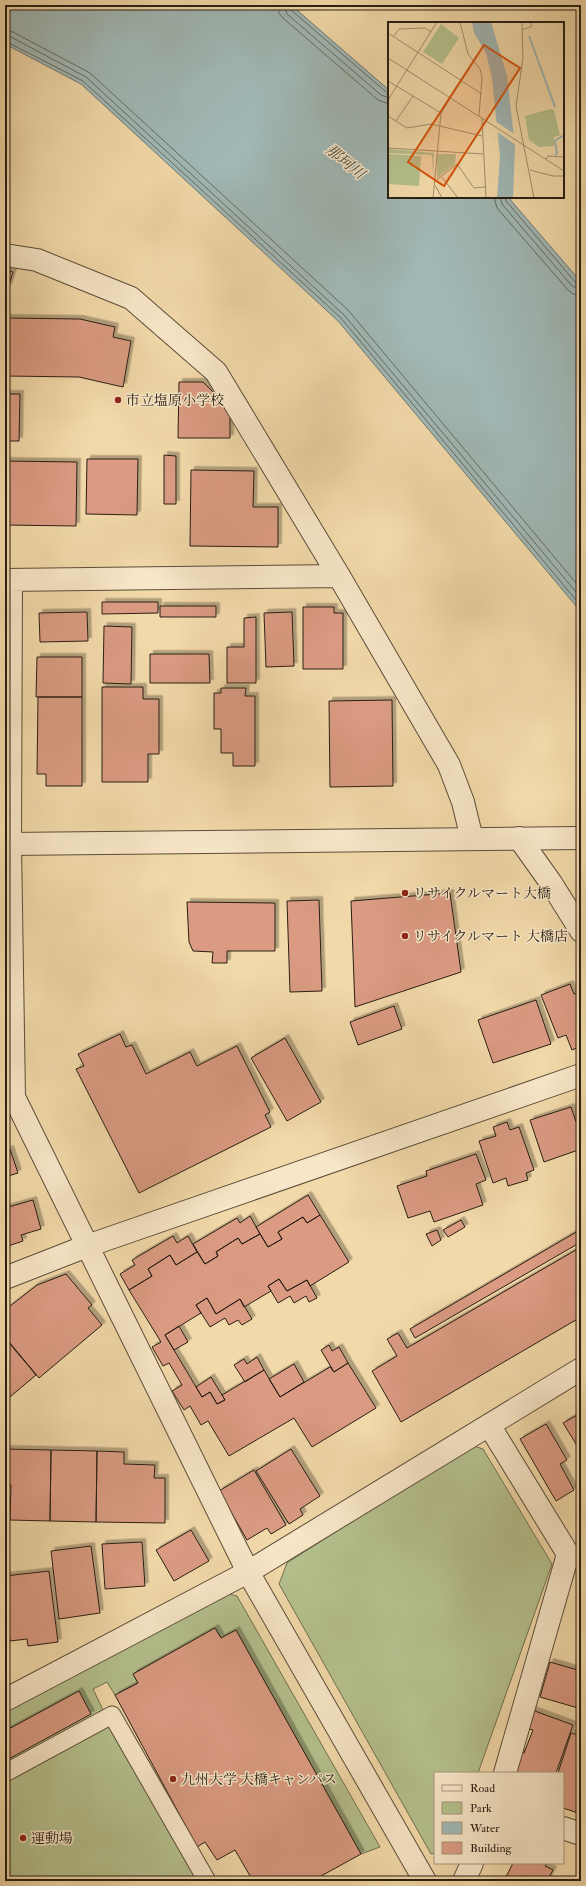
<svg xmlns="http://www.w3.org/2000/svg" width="586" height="1886" viewBox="0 0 586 1886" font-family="'IM FELL Double Pica','Noto Serif JP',serif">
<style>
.green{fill:#b4c08d;stroke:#6e6f50}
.water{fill:#a0b7b4;stroke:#707a74}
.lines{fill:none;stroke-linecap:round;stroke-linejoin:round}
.shore{stroke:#646a64;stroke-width:1}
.building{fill:#da9b82;stroke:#291e14;filter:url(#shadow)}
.service-casing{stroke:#5b4d39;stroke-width:19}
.minor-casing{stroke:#5b4d39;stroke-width:24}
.tertiary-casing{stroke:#5b4d39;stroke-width:24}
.service{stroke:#f7e6c7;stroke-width:17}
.minor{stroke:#f7e6c7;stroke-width:22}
.tertiary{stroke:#f7e6c7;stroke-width:22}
.poi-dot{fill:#8f2418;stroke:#f7e6c7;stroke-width:1.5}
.labels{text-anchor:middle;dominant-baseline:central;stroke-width:3;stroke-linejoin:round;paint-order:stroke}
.poi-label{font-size:14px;fill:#291e14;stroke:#f7e6c7;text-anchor:start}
.water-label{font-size:15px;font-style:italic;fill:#4d4c44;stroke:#f7e6c7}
.inset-river{fill:none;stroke:#a0b7b4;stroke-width:2}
.inset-road{fill:none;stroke:#a28e6d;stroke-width:1}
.view{fill:#d5530d;fill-opacity:0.15;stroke:#d5530d;stroke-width:2}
.inset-edge{fill:none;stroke:#291e14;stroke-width:2}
</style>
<defs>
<filter id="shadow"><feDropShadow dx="3.5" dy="-3.5" stdDeviation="0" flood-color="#0004"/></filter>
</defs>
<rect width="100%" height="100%" fill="#f2d9a9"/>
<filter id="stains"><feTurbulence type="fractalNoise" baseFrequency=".005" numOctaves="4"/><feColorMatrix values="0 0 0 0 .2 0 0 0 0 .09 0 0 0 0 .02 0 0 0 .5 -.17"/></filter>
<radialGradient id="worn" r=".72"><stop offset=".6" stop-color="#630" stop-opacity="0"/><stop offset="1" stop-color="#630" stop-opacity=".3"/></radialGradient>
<path class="green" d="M471,1445l12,4 69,115 -74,209h-43v80l-4,1 -152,-270 8,-21z
M226,1593l11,3 143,251 -19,7 -125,-224 -15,8 -6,-10 -82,46 5,9 -23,12 -8,-13 -14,7 11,23 -99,54v-54z
M110,1726l89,155h-194v-98z"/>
<path class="water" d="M5,5h286l98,85v107h119l73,85v330l-243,-291 -257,-237 -76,-40z"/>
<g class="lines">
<path class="shore" d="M278,5l1,8 4,5 95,82 11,4
M284,5l3,9 94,81 8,3
M289,5l2,5 94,81 4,2
M5,30l8,2 77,41 258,237 233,279
M5,36l6,1 75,40 258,238 237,283
M5,41l78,40 258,237 240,288
M494,197l3,11 71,82 5,4 8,1
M500,197l2,7 70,82 9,3
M505,197l1,4 70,82 5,1"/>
</g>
<path class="building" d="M5,270l8,2 -5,16 -3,-1z
M5,318l75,1 35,8 -2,10 18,4 -8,46 -44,-10 -74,-1z
M179,382h24l27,27v29h-52z
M5,394h15l-1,47h-14z
M164,455l12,1v48h-12z
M87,459h51l-1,56 -51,-1z
M5,461l72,1 -1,64 -71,-1z
M191,470l63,1 -1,36h25v40l-88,-1z
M102,602h56v11l-56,1z
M160,606h56v11h-56z
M303,607h31v6h9v56h-40z
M87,612l1,29 -48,1 -1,-29z
M292,612l2,54 -28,1 -2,-54z
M256,617v66h-29v-36h17v-29z
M104,626l28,1 -1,57 -28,-1z
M150,654h59l1,29h-60z
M37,657h45v40h-46z
M102,687h41v12h16v55h-11v28h-46z
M221,688h25l-1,8h10v70h-22v-13h-12v-24h-7v-36h7z
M38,697h44v89h-36v-12h-9z
M392,700l1,86 -63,1 -1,-86z
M450,893l11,79 -106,35 -4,-106z
M319,900l3,91 -32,1 -3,-91z
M187,902l88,1v48h-48v12h-15l1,-11 -20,-1 -4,-9z
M570,984l4,10 7,-2v54l-9,4 -6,-15 -8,3 -17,-43z
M536,1000l15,44 -58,19 -15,-43z
M394,1006l8,23 -44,16 -8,-23z
M120,1034l6,13 6,-2 14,29 44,-22 7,14 40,-20 33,66 -5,3 6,12 -132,66 -63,-124 8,-3 -6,-12z
M285,1038l36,64 -34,19 -36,-63z
M571,1107l5,15 5,-1v28l-37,13 -14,-42z
M507,1122l3,8 9,-3 15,43 -8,3 2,7 -20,6 -2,-8 -13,5 -14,-42 17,-5 -3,-9z
M10,1149l8,24 -13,4v-26z
M476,1154l10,26 -10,4 7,21 -49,17 -4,-11 -22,7 -11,-32 30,-10 -1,-5z
M308,1195l12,20 -13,8 -4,-6 -25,15 4,7 -14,8 -12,-20z
M33,1200l8,29 -20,6 2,6 -18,6v-39z
M320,1215l29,47 -39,24 -3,-6 -20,11 -8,-12 -11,7 3,5 -27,16 -4,-8 -24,15 -9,-16 -11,7 5,8 -36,22 37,62 8,-5 7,12 8,-4 -3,-5 42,-25 16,27 50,-30 4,5 14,-9 28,45 -64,39 -18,-29 -65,38 -21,-35 -7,4 -11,-19 -6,4 -12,-19 10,-6 -13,-22 -6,3 -11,-19 9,-5 -32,-52 23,-14 -4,-7 22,-14 6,10 21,-13 8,12 13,-8 -2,-4 22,-14 4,6 18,-10 8,13 14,-8 -4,-7 25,-15 4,6z
M250,1216l10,18 -18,10 -4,-6 -22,14 2,4 -13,8 -12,-20 44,-26 3,5z
M461,1220l4,7 -17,10 -5,-7z
M437,1230l4,10 -9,6 -6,-12z
M578,1231l3,5v6l-166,96 -5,-9z
M173,1236l4,7 11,-7 9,16 -21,13 -6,-10 -22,14 4,7 -23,14 -9,-16 15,-9 -3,-5z
M581,1247v70l-180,105 -29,-51 25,-15 -10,-17 11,-6 9,15z
M66,1274l26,31 -4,3 14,17 -63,53 -34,-41v-27l32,-25z
M279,1279l8,12 20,-11 10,18 -8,4 -3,-6 -12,7 -4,-7 -12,7 -10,-17z
M207,1298l9,16 24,-15 12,20 -10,6 -4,-5 -9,5 -4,-7 -15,9 -14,-22z
M179,1326l9,16 -14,8 -9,-15z
M5,1338l31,37 -31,26z
M329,1345l3,6 7,-4 9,16 -14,9 -13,-22z
M257,1357l7,13 -19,12 -11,-17 10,-6 3,5z
M294,1364l10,18 -24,15 -11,-18z
M211,1377l14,23 -8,4 -7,-12 -8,5 -6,-10z
M581,1413v39l-18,-29z
M546,1424l21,36 -7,4 14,26 -18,11 -36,-62z
M5,1449l46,1 -1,71 -40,-1 1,-35h-6z
M291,1449l29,47 -20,13 3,6 -14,9 -33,-53z
M51,1450l46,1 -1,71 -46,-1z
M97,1451l27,1v12l31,1 -1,13h11v45l-69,-1z
M254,1470l32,55 -15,9 -4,-6 -20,12 -28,-49z
M191,1530l18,31 -35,20 -18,-31z
M142,1542l3,44 -40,3 -3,-45z
M91,1546l9,67 -41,6 -8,-68z
M49,1571l9,71 -30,4 -1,-7 -17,2 -5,-40v-25z
M215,1628l6,10 15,-8 125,224 -49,27h-59l-18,-31 -18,10 -12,-18 -8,5 -82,-152 23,-12 -5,-9z
M550,1662l31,9v25l-3,12 -38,-11z
M79,1691l12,23 -86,47v-30z
M532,1710l41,15 -17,48h-40l2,-22 6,2 9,-23 -7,-2z
M571,1733l10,3v78l-18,-6v-35h-5z
M513,1863h34l-2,3 8,4 -6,11h-43z"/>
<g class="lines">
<defs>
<path id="service" d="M5,1773l107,-58 95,166"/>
<path id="minor" d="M5,255l32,5 94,38 85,74 123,204 110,189 14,37 9,37
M5,580l334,-4
M11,580l-1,264 4,253 234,475 177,309
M519,838l32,45 30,48
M5,1278l82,-32 494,-171
M489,1425l79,129
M5,1700l243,-128 333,-203
M505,1773l63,-219 13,4
M563,1828l18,6
M464,1881l8,-18"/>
<path id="tertiary" d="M5,844l576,-6"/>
</defs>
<use href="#service" class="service-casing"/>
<use href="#minor" class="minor-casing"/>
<use href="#tertiary" class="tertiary-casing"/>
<use href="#service" class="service"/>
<use href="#minor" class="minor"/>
<use href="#tertiary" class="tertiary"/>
</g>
<g class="poi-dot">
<circle cx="118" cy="400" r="4"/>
<circle cx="405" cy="893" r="4"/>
<circle cx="405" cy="936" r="4"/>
<circle cx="173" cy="1779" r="4"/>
<circle cx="23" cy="1838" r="4"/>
</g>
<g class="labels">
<g class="poi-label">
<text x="126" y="400">市立塩原小学校</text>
<text x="413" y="893">リサイクルマート大橋</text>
<text x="413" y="936">リサイクルマート 大橋店</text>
<text x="181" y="1779">九州大学 大橋キャンパス</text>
<text x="31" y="1838">運動場</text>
</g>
<g class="water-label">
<text transform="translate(345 162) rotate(39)">那珂川</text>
</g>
</g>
<g transform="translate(388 22)">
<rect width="176" height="176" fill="#f2d9a9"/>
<path d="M53,2l18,14 -17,26 -19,-12zM162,87l4,1 6,25 -6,2v9l-15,1 -10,-7 -4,-24zM0,127l46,4 -1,22 -1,-20 -44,-2zM0,132l33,2 -2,30 -31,-2zM49,132h19l-1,10 -18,14z" fill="#b4c08d"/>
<path d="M84,0h19l16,54 8,70 -2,52h-16l3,-42 -8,-78 -6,-25 -12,-20z" fill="#a0b7b4"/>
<path d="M107,99l21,14v10l-20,-14z" fill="#f2d9a9"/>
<path class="inset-river" d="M141,14l26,71M167,133l2,-2 -2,-12 9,-6"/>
<path class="inset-road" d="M72,0l8,32 12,15 2,8 -3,39M134,0l1,36 -7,48 18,92M134,8l10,-4 -2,-4M0,11l94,61M5,15l6,-8 26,-1 6,4M0,36l176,113M0,59l53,32M0,78l49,-78M0,94l19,12 24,-4 51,12M94,96l4,80M8,99l17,-25M0,126l95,6M158,137l2,-3 16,1M142,148l23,6h11M54,155l16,21M46,160l23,-18 17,24 11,-1M47,163l7,13M45,176l8,-85 20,-32"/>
<path class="view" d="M96,23l36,23 -76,118 -36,-24z"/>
<rect width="176" height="176" class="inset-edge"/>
</g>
<rect width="586" height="1886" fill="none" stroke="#f2d9a9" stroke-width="20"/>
<rect x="6" y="6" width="574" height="1874" fill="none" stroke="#291e14" stroke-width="2"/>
<rect x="10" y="10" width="566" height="1866" fill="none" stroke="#291e14"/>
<rect x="434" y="1772" width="130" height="92" fill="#f7e6c7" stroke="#a5967f"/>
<rect x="442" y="1785" width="20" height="6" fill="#f7e6c7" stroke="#a5967f"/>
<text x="470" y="1792" font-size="12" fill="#291e14">Road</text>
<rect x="442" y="1802" width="20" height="12" fill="#b4c08d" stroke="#a5967f"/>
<text x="470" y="1812" font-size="12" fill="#291e14">Park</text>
<rect x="442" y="1822" width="20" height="12" fill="#a0b7b4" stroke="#a5967f"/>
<text x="470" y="1832" font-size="12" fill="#291e14">Water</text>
<rect x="442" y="1842" width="20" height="12" fill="#da9b82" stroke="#a5967f"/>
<text x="470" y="1852" font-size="12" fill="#291e14">Building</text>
<rect width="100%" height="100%" filter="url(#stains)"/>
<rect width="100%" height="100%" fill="url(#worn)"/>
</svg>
